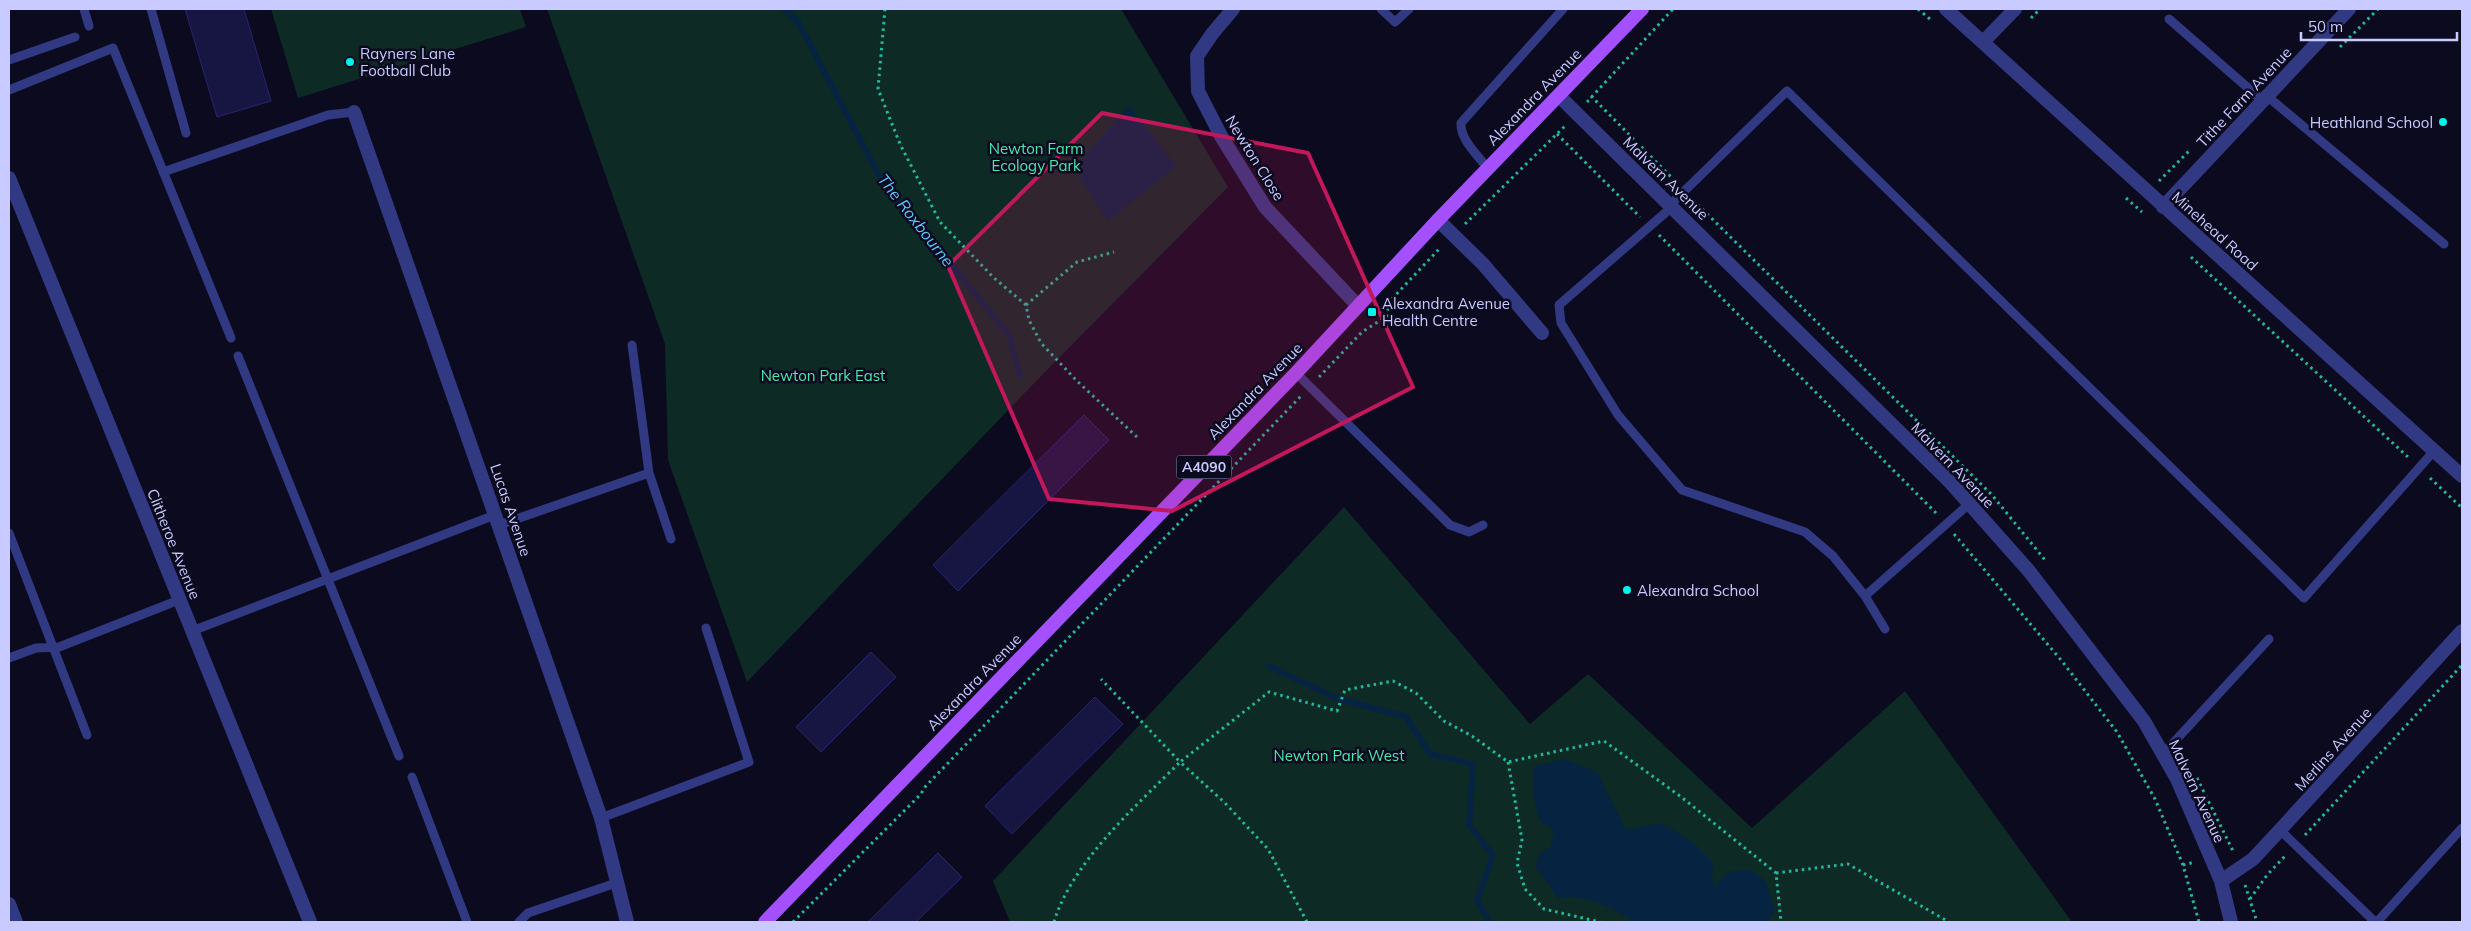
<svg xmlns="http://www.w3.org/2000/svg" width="2471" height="931" viewBox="0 0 2471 931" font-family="Mulish,sans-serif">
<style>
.green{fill:#0d2a25}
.water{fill:#062442}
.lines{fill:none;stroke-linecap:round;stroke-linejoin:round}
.stream{stroke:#062442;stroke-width:6}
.building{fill:#171542;stroke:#292470}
.path{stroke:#22ba9c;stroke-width:3;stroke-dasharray:2.5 4;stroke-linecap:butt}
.service{stroke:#313983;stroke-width:9}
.minor{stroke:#313983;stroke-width:14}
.primary{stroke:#a550ff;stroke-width:14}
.marked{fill:#c2185b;fill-opacity:0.2;stroke:#c2185b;stroke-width:4;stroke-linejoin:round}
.poi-dot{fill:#00f4ea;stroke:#0b0a1f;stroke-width:2}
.labels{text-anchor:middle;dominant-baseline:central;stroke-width:5;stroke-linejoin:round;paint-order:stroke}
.shield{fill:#0b0a1f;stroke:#9090bc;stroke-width:1}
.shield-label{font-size:14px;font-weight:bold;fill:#c9caff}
.poi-label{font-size:15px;fill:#c9caff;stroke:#0b0a1f;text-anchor:start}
.street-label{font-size:15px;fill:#c9caff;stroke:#0b0a1f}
.park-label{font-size:15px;fill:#4aeaac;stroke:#0b0a1f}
.water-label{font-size:16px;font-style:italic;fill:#57c8ff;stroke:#0b0a1f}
</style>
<rect width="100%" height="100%" fill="#0b0a1f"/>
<path class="green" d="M271,9h249l6,18 -228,71z
M547,9h574l107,178 -186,188 -295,307 -79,-222 -3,-116z
M1344,507l186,217 58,-50 164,154 153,-137 167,231h-1062l-17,-41z"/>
<path class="water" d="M1129,106l47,60 -68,55 -34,-52z
M1563,759l34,13 29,58 35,-7 32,19 21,22 -2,11 2,12 16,-16 21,-1 15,12 9,29 -8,11h-134c-20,-16 -50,-27 -75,-24l-23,-32 5,-12 11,-8 3,-16 -14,-9 -6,-22 -1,-32z"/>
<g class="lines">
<path class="stream" d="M784,9l14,13 84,159 127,154 11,40
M1269,666l67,32 70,19 24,37 43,10 -4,61 24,30 -16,46 13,21"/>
</g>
<path class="building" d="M185,9h59l27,92 -54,16z
M1084,415l25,25 -151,151 -25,-26z
M871,652l25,25 -75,75 -25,-25z
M1095,697l28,27 -111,110 -27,-28z
M938,853l24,24 -46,45h-48z"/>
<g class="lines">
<path class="path" d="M885,9l-7,80 22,55 40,78 54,56 32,27 3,15 12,23 36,38 60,56
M1918,9l13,11
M2031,18l9,-9
M2340,47l38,-38
M1591,96l84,85
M1587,102l86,-93
M1557,134l83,83
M2159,181l31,-31
M2126,198l16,14
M1693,200l299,295 53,65
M1465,224l101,-99
M1659,235l278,279
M2191,257l218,201
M1026,305l51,-43 37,-10
M1319,377l43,-45 25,-16 2,-14 52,-55
M2430,478l32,30
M1954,534l107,126 56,72 38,67 28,66 16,57
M1508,762l14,78 -5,23 8,26 19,20 56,13
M2197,778l37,75
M2305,835l157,-170
M2183,865l12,-3
M1776,873l72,-9 101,58
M2245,885l12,37
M2250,899l17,-24 20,-21
M793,922l128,-128 3,-6 377,-392
M1054,922c18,-60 82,-116 126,-160l-79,-83
M1307,922l-39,-73 -44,-47 -44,-40 89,-70 68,19 8,-21 48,-9 23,12 28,28 28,15 36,26 96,-21 76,55 96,77 5,49"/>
<path class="service" d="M84,9l5,17
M151,9l35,124
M1381,9l14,13 14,-13
M2169,19l94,82
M9,60l66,-23
M9,90l104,-42 118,290
M2267,96l177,148
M1488,169c-10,-14 -28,-29 -27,-46l102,-114
M163,172l165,-57 26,-3
M1670,205l117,-114 517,507 130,-147
M1672,207l-113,98 2,18 57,92 64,75 123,42 28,24 32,40 20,33
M632,345l17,128 22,66
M238,356l161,400
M1296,373l154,152 19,7 14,-7
M499,525l150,-52
M9,533l78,202
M1865,596l104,-92
M192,631l303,-116
M9,658l27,-10 23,-1 120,-47
M2163,754l106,-115
M412,777l55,145
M601,818l148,-56 -43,-134
M2280,830l95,92
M519,922l9,-9 88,-30
M2377,922l85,-94"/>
<path class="minor" d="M1233,9l-21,25 -15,22 1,35 23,45 44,71 93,99
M1946,9l516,467
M1983,42l32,-33
M1559,96l391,386 79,89 115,150 33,58 44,102 10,41
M354,112l247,706 26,104
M9,178l301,744
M2163,207l186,-198
M1438,220l45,44 59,69
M2221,881l32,-22 27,-29 182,-199
M9,904l7,18"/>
<path class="primary" d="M765,922l531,-549 142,-153 204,-211"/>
</g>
<path class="marked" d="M1102,113l206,40 105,234 -241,124 -123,-12 -101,-233z"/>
<g class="poi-dot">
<circle cx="350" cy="62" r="5"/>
<circle cx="2443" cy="122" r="5"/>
<rect x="1367" y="307" width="10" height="10" rx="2.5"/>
<circle cx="1627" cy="590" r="5"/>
</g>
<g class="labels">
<rect class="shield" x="1176.5" y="455.5" width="55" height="23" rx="4"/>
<g class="shield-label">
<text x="1204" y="467">A4090</text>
</g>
<g class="poi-label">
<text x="360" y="53">Rayners Lane<tspan x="360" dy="17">Football Club</tspan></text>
<text x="2433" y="122" text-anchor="end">Heathland School</text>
<text x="1382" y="303">Alexandra Avenue<tspan x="1382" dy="17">Health Centre</tspan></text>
<text x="1637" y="590">Alexandra School</text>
</g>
<g class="street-label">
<text transform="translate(1534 97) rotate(-46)">Alexandra Avenue</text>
<text transform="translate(2244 97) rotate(-47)">Tithe Farm Avenue</text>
<text transform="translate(1255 158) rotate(58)">Newton Close</text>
<text transform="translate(1666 178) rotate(44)">Malvern Avenue</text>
<text transform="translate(2215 231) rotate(42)">Minehead Road</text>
<text transform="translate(1255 391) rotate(-46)">Alexandra Avenue</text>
<text transform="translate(1953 465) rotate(46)">Malvern Avenue</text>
<text transform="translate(511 510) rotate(71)">Lucas Avenue</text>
<text transform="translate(174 544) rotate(68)">Clitheroe Avenue</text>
<text transform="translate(974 682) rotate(-46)">Alexandra Avenue</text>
<text transform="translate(2333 749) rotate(-48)">Merlins Avenue</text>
<text transform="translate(2197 791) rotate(65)">Malvern Avenue</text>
</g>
<g class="park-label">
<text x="1036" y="148">Newton Farm<tspan x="1036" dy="17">Ecology Park</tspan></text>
<text x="823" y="375">Newton Park East</text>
<text x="1339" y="755">Newton Park West</text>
</g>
<g class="water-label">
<text transform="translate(916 220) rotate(52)">The Roxbourne</text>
</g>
</g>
<rect width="2471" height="931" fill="none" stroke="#c9caff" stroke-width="20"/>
<path d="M2301 32v8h156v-8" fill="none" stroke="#c9caff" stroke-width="2.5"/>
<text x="2308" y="32" font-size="15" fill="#c9caff" stroke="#0b0a1f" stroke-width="4" paint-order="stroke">50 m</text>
</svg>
